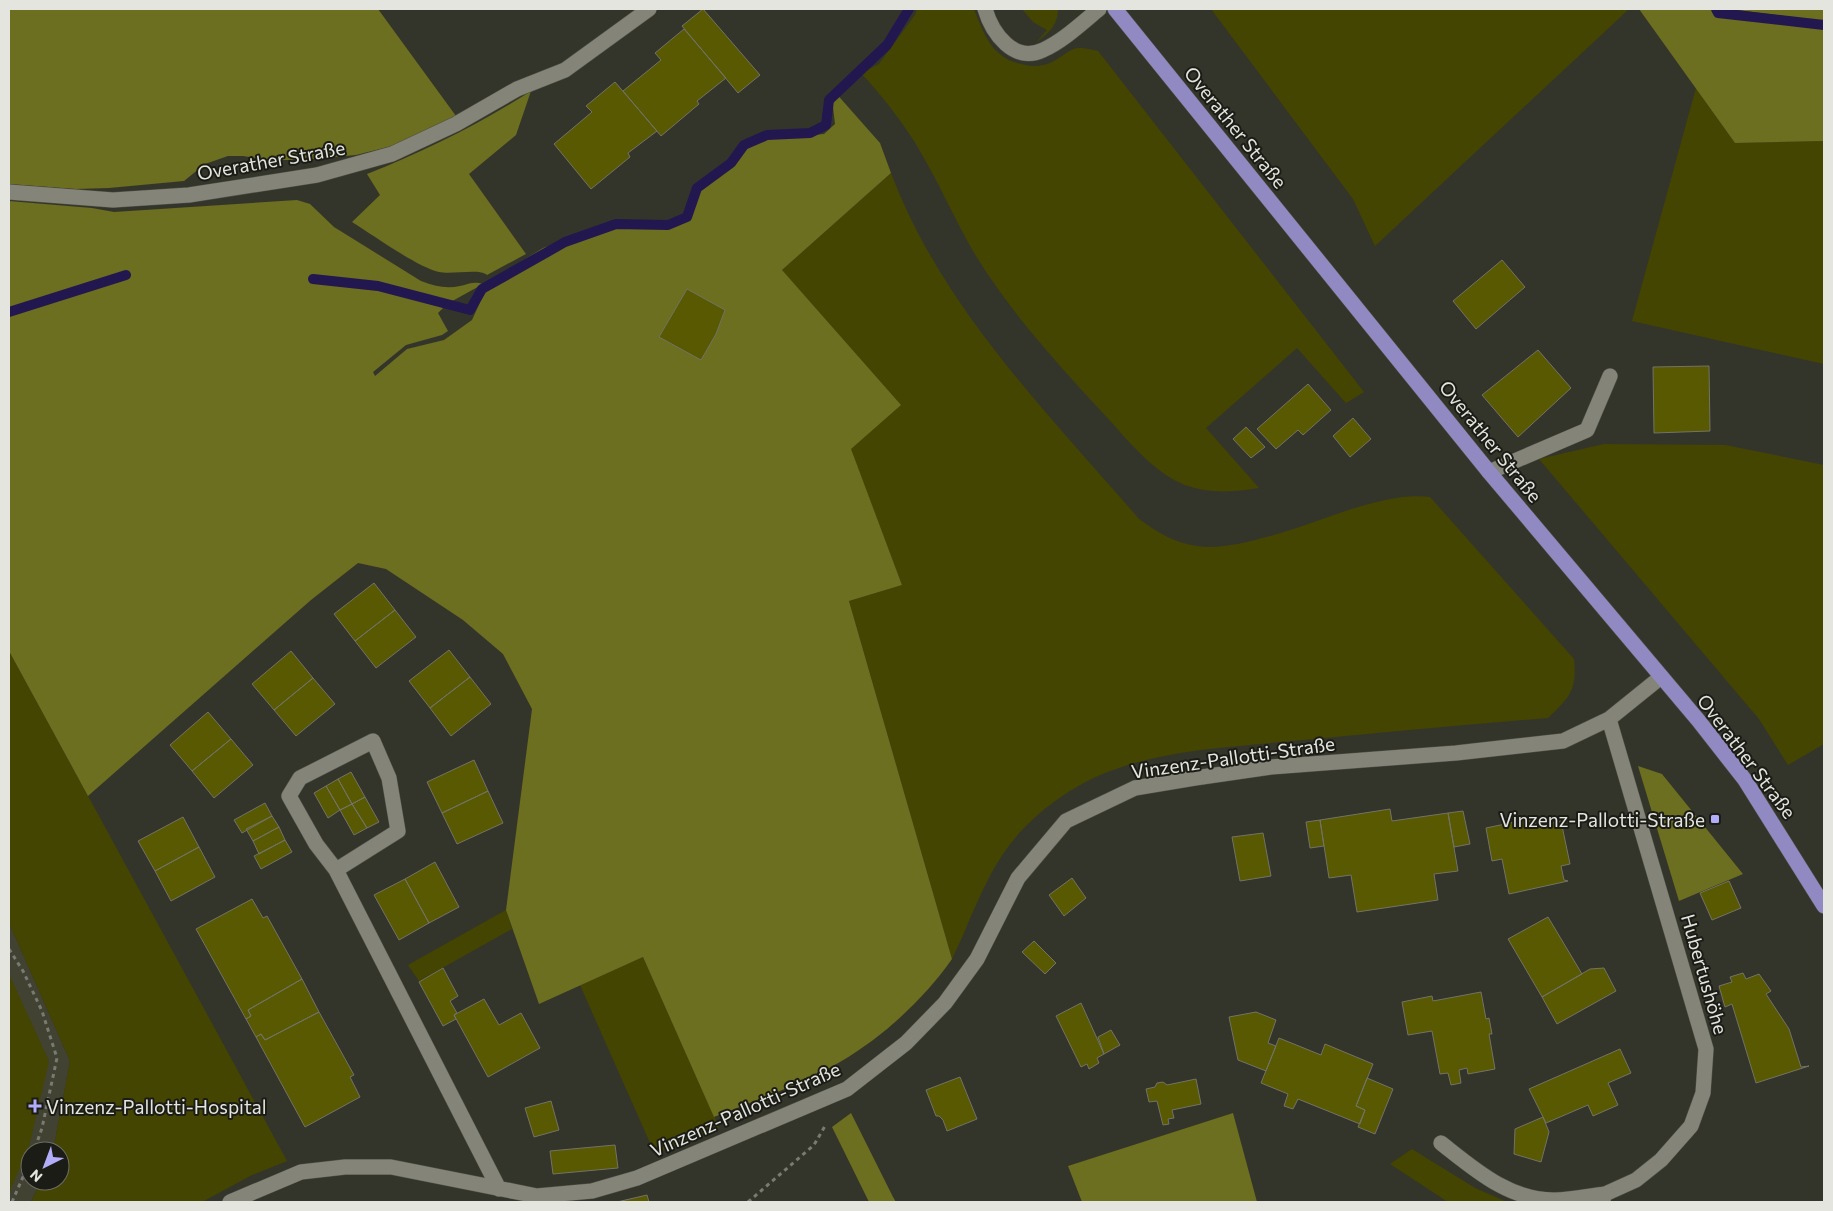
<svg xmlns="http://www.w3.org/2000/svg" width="1833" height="1211" viewBox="0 0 1833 1211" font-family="Commissioner,sans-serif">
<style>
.built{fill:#414231}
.green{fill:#454502}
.forest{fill:#6c6e20}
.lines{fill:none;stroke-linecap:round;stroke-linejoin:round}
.stream{stroke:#231750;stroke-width:10}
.building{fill:#585900;stroke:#727367}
.minor-casing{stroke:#505048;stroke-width:16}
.major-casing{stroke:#505048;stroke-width:16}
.path{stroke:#797a71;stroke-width:3;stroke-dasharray:4 4;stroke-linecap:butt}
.minor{stroke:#848578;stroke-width:15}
.major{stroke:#918ac2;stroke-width:15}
.poi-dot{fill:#b2adf9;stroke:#1c1c17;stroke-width:2}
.labels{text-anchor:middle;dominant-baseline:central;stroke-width:4;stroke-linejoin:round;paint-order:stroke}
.street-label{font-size:19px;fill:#e4e5de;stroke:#1c1c17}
.poi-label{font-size:19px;fill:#e4e5de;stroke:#1c1c17;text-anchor:end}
</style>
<rect width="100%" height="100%" fill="#34352a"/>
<path class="built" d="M9,923l61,138 -17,90h-23v30h11l-10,21h-22z"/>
<path class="green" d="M917,9h57c11,28 19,51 52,56 7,2 19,1 26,-3 23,-12 17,-18 46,-11l266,341 -18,11 -49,-55 -91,80 53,60c-25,4 -49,6 -74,-3 -34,-14 -58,-46 -82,-72 -47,-51 -94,-102 -130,-162 -19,-33 -34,-68 -53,-100 -17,-29 -37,-54 -59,-78l18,-9 36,-49z
M1022,9h36c0,17 -10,24 -22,34l11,-13 -14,-8z
M1211,9h418l-254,237 -22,-47z
M1696,88l39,55 89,-2v223l-192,-43z
M891,173c51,135 156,239 248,346 18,13 35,24 58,27 40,7 117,-25 158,-38 24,-7 49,-14 75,-11l144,162c3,31 -4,38 -26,59 -85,7 -171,15 -256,23 -59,6 -123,8 -179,29 -34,12 -66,34 -91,60 -35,37 -48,84 -70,129l-103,-358 53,-16 -120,-315z
M1604,444l121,1 99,20v279l-36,21 -29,-46 -220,-260z
M9,651l278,510 -35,14 -50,27h-171l10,-21h19v-30h-7l17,-90 -61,-138z
M506,910l6,19 -93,52 -11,-16z
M643,957l76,170 -64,27 -75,-169z
M9,974l40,87 -20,86 -20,46z
M1412,1149l63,39 32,14h-59l-58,-38z"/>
<path class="forest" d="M9,9h369l78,107 -56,28 -44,11 -54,5h-33l-26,-4h-15l-23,8 -21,17 -75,7 -33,1 -67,-5z
M1639,9h76l2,5 107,14v113l-89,2z
M1729,9h95v12z
M531,91l-15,44 -47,39 57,80 -39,21c-8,-7 -35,0 -48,-3 -22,-5 -66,-37 -87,-50l28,-27 -13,-21c58,-23 112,-50 164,-83z
M834,91l46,52 11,30 -109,97 119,135 -50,44 51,136 -53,16 103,358c-28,40 -69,78 -112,103 -39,23 -84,38 -126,55l-71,-160 -104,47 -33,-94 26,-201 -29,-55 -40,-34 -77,-51 -28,-6 -47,37 -223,196 -79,-145v-450l83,7 22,4 183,-12 13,4 24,23 87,54c13,5 25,8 39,5 9,-2 14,-5 23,-2l-36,20 -9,9 10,18 -6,4 -36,10 -33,27 2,4 32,-27 37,-9 28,-20 15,-33 12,-12 44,-27 67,-25 23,-2 19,4 32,-3c8,-10 11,-21 16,-31 11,-20 27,-22 41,-36 6,-6 9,-11 17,-15l66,-6 11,-10 -3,-25z
M1638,766l24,8 81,100 -64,27z
M851,1113l42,84 3,5h-27l-37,-75z
M1233,1113l24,89h-175l-14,-36z"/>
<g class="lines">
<path class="stream" d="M1716,9l2,4 106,12
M313,279l65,7 92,24 12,-21 83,-47 51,-18 52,1 19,-8 10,-29 34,-25 13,-18 23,-10 43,-2 16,-8 3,-25 58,-55 22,-36
M9,312l117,-37"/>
</g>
<path class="building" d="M703,9l57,66 -22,18 -56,-67z
M684,29l42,49 -29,23 2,3 -38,32 -38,-45 38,-31 -6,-7z
M615,82l42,49 -29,22 2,4 -39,32 -37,-45 38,-32 -6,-6z
M1502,260l23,27 -49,42 -23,-28z
M687,289l38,21 -9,24 -15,26 -42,-23z
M1538,350l33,38 -53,49 -36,-42z
M1709,366l1,65 -56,2 -1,-66z
M1308,384l23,26 -28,25 -5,-5 -22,19 -19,-20z
M1353,418l18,21 -21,18 -17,-21z
M1246,427l19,20 -14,11 -18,-19z
M374,583l21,27 -40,31 -21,-27z
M395,610l21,27 -40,31 -21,-27z
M449,650l21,27 -40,31 -21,-27z
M291,651l22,27 -39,32 -22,-26z
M470,677l21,27 -40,32 -21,-28z
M313,678l22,26 -39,32 -22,-26z
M208,712l23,27 -39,32 -22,-26z
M231,739l22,26 -39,33 -22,-27z
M474,760l14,31 -46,22 -15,-31z
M351,772l14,25 -13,7 -14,-25z
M338,779l14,25 -12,6 -14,-24z
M326,786l14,24 -12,8 -14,-25z
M488,791l15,32 -46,21 -15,-31z
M365,797l14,25 -12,6 -15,-24z
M265,803l7,13 -30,17 -8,-13z
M352,804l15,24 -13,7 -14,-25z
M1390,809l2,12 56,-8 10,58 -24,3 4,26 -81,12 -6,-37 -22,3 -9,-58z
M1463,811l7,33 -16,3 -6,-34z
M272,816l7,11 -26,14 -7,-12z
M183,817l16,30 -44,24 -17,-30z
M1534,818l2,9 25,-6 9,43 -9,2 3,14 4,1 -59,13 -7,-35 -10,2 -6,-33z
M1320,820l4,26 -14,2 -4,-26z
M279,827l6,13 -26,14 -6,-13z
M1263,833l8,43 -31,5 -8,-44z
M285,840l7,12 -31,17 -7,-13z
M199,847l16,30 -44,24 -16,-30z
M435,862l24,45 -30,16 -24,-44z
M1072,878l14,20 -22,18 -15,-21z
M405,879l24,44 -30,17 -25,-45z
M1729,881l12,27 -29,12 -12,-27z
M252,899l11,19 4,-2 35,63 -54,31 3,6 -5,3 -50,-90z
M1548,917l34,57 -40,23 -34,-58z
M1034,941l22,22 -11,11 -23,-22z
M443,968l15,28 -8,5 7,12 -3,2 2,4 -13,7 -24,-44z
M1604,968l12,23 -59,33 -15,-27 48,-28z
M1743,973l3,6 13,-5 12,17 -5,3 23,35 12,38 8,-1 -53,17 -24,-79 -7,3 -6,-21 13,-4 -2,-5z
M302,979l17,33 -54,28 -4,-6 -5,3 -10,-18 5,-3 -3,-6z
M1481,992l5,27 3,-1 3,16h-3l6,35 -27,5 -1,-6 -8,2 2,13 -10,2 -3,-12 -8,1 -8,-43 -24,4 -6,-33 30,-6 1,5z
M484,999l15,26 22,-12 19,35 -52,29 -34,-62z
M1081,1003l23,51 -7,4 2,5 -10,6 -2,-5 -6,3 -25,-51z
M319,1012l35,63 -4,2 10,20 -55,30 -49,-90 5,-3 4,6z
M1256,1012l20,8 -8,23 8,3 -10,25 -28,-11 -9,-43z
M1111,1030l9,15 -16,9 -6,-17z
M1279,1038l42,17 4,-11 48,20 -17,42 9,4 -5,14 -62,-25 -5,10 -9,-3 4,-12 -27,-11z
M1620,1049l11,24 -23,10 10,22 -25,11 -5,-11 -42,18 -17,-34z
M960,1077l17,42 -30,12 -4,-11 -4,-4h-3l-10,-26z
M1367,1078l26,11 -18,45 -17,-7 7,-17 -9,-4z
M1196,1079l5,25 -29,6 2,8 -6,1 1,5 -6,1 -6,-24 -8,1 -3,-13 9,-2 2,-4 6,-1 4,3z
M551,1101l8,29 -25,7 -9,-29z
M1543,1117l6,15 -8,30 -27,-8 1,-25z
M615,1145l3,23 -65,6 -3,-23z
M647,1195l2,7h-32z"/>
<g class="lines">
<defs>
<path id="minor" d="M985,9c7,24 29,55 58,41 20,-9 39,-27 56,-41
M9,192l104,8 76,-5 128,-20 75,-21 64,-30 61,-35 48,-19 84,-61
M1489,472l98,-42 23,-54
M336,870l-20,-26 -27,-48 11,-18 73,-37 16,37 9,53 -62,39 163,319
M1441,1143c33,26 69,58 114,57 16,0 33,-4 50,-6
M230,1202l71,-30 44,-5h46l146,29 55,-5 45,-13 210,-89 59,-46 39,-40 32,-44 41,-81 48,-57 69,-33 60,-10 76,-11 185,-14 107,-12 46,-22 52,-42
M1602,1202l3,-8 31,-14 25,-20 30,-34 12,-33 3,-44 -97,-330"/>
<path id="major" d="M1115,9l374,463 209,248 47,60 79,126"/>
</defs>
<use href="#minor" class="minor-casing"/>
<use href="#major" class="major-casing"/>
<path class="path" d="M9,949l14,22 19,40 15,47 -15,70 -8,23
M12,1202l18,-41
M748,1202l66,-57 11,-19"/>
<use href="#minor" class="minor"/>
<use href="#major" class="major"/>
</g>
<g class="poi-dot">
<rect x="1710" y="814" width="10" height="10" rx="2.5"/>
<path d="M32.5 1098.5h5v5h5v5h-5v5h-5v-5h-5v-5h5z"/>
</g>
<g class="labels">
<g class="street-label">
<text transform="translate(1236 127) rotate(51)">Overather Straße</text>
<text transform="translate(271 160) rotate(-10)">Overather Straße</text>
<text transform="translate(1491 441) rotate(51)">Overather Straße</text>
<text transform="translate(1747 756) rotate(53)">Overather Straße</text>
<text transform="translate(1233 757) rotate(-8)">Vinzenz-Pallotti-Straße</text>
<text transform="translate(1705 974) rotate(74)">Hubertushöhe</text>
<text transform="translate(745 1109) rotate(-24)">Vinzenz-Pallotti-Straße</text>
</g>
<g class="poi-label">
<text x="1705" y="819">Vinzenz-Pallotti-Straße</text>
<text x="46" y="1106" text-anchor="start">Vinzenz-Pallotti-Hospital</text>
</g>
</g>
<rect width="1833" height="1211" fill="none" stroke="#e4e5de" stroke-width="20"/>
<g transform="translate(45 1166) rotate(222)"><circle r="24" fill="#1c1c17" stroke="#6c6c67"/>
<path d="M0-4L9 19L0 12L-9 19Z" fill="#b2adf9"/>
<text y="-8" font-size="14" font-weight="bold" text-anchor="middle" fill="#e4e5de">N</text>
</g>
</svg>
